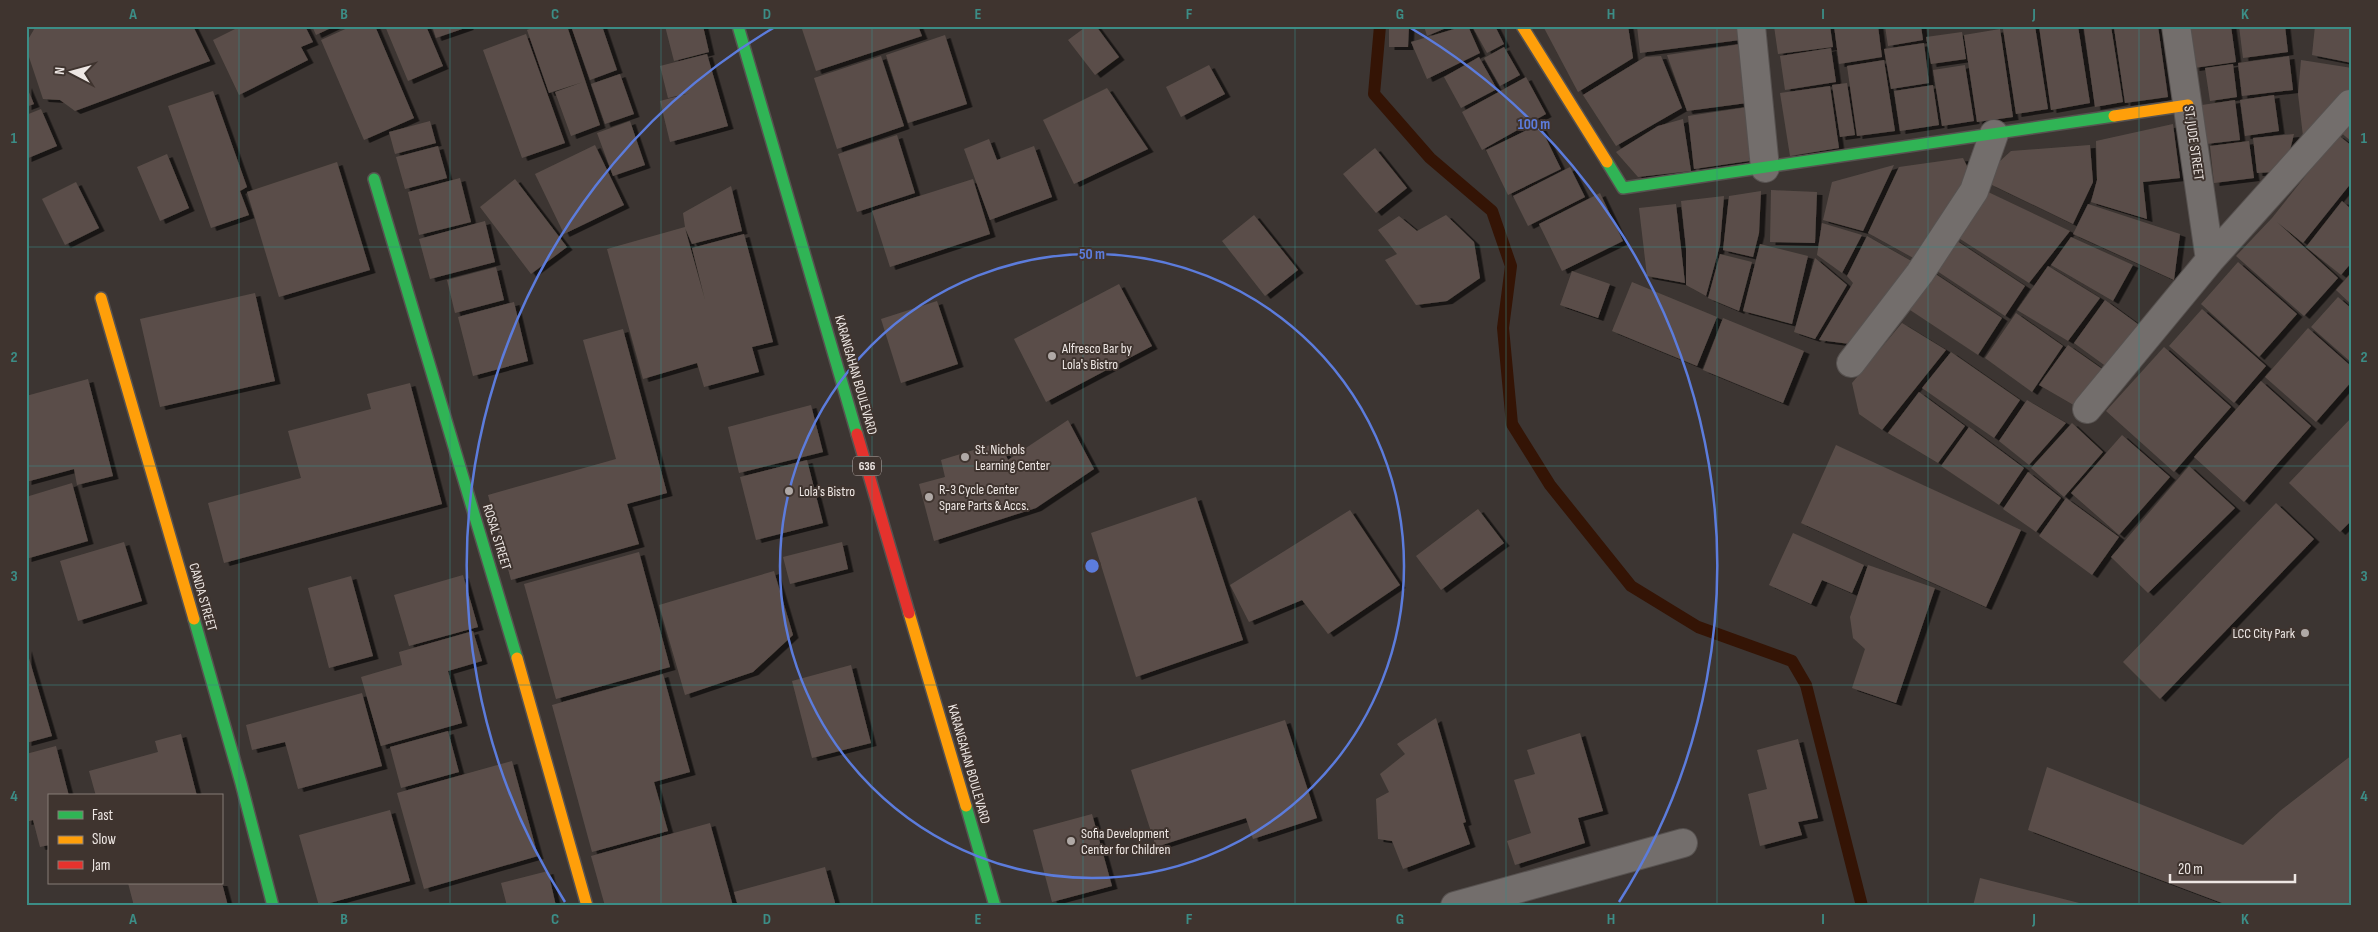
<svg xmlns="http://www.w3.org/2000/svg" width="2378" height="932" viewBox="0 0 2378 932" font-family="'Sofia Sans Condensed',sans-serif">
<style>
.lines{fill:none;stroke-linecap:round;stroke-linejoin:round}
.stream{stroke:#341405;stroke-width:12}
.building{fill:#5a4e49;filter:url(#shadow)}
.street-casing{stroke:#575250;stroke-width:30}
.fast-casing{stroke:#575250;stroke-width:14}
.slow-casing{stroke:#575250;stroke-width:14}
.jam-casing{stroke:#575250;stroke-width:14}
.street{stroke:#736e6c;stroke-width:28}
.fast{stroke:#30b455;stroke-width:11}
.slow{stroke:#ff9f0a;stroke-width:11}
.jam{stroke:#e5322d;stroke-width:11}
.grid{fill:none;stroke:#3c8d86;stroke-width:1;stroke-opacity:0.55}
.ring{fill:none;stroke:#5c7cdc;stroke-width:2.5}
.poi-dot{fill:#b0a9a6;stroke:#3f342f;stroke-width:2}
.labels{text-anchor:middle;dominant-baseline:central;stroke-width:4;stroke-linejoin:round;paint-order:stroke}
.shield{fill:#3f342f;stroke:#bab1ae;stroke-width:1}
.shield-label{font-size:12px;font-weight:bold;fill:#eee7e4}
.street-label{font-size:14px;fill:#eee7e4;stroke:#3f342f}
.poi-label{font-size:14px;fill:#eee7e4;stroke:#3f342f;text-anchor:start}
.centre{fill:#5c7cdc;stroke:#3f342f;stroke-width:2.5}
.ring-label{font-size:15px;text-anchor:middle;font-weight:bold;fill:#5c7cdc;stroke:#3f342f;stroke-width:4;stroke-linejoin:round;paint-order:stroke}
.neatline{fill:none;stroke:#3c8d86;stroke-width:2}
.grid-label{font-size:16px;text-anchor:middle;font-weight:bold;fill:#3c8d86}
</style>
<defs>
<filter id="shadow"><feDropShadow dx="5.5" dy="3" stdDeviation="0" flood-color="#0009"/></filter>
</defs>
<rect width="100%" height="100%" fill="#3c3532"/>
<g class="lines">
<path class="stream" d="M1380,26l-6,68 56,64 62,53 19,55 -8,62 9,96 38,61 81,101 67,41 94,34 14,24 56,221"/>
</g>
<path class="building" d="M36,26h157l17,35 -135,50 -15,-11 -17,-1 -17,-51v-5z
M241,26h64l8,16 -12,5 7,13 -69,35 -26,-55z
M312,26h23l-19,9z
M352,26h23l39,92 -50,22 -43,-100z
M385,26h41l17,40 -35,15z
M432,26h36v1l-32,11z
M536,26h31l33,99 -29,11 -16,-44 28,-10 -34,11 -22,-63z
M571,26h31l15,44 -27,10z
M665,26h38l6,26 -35,9z
M801,26h117l4,10 -106,35z
M1087,26h9l23,31 -24,18 -27,-35z
M1389,26h20l-1,21h-19z
M1424,26h27l-24,10z
M1464,26h4l12,27 -53,26 -16,-37z
M1472,26h23l9,18 -17,9z
M1543,26h85l5,32 -55,34z
M1637,26h102l1,14 -100,13z
M1774,26h56l3,21 -55,7z
M1834,26h44l4,31 -43,7z
M1885,26h36l2,14 -35,6z
M2021,26h14l13,83 -32,5 -13,-85z
M2039,26h39l12,77 -39,7z
M2111,26l12,76 -28,5 -11,-78z
M2123,26h35l10,71 -43,6 -11,-75z
M2189,26h42l5,36 -42,6z
M2239,26h46l3,26 -45,6z
M2315,26h37v37l-40,-8z
M2000,29l13,88 -36,5 -13,-87z
M1962,32l4,27 -35,5 -5,-27z
M526,34l39,109 -43,15 -39,-108z
M945,35l22,69 -59,19 -22,-68z
M1924,43l5,40 -38,6 -7,-40z
M1741,44l6,59 -60,8 -20,-56z
M1504,47l16,28 -20,11 -16,-28z
M1831,48l5,34 -51,8 -5,-34z
M707,54l21,72 -58,16 -10,-41 30,-8 -22,5 -8,-32z
M881,56l23,70 -67,23 -23,-71z
M1661,56l21,52 -66,38 -33,-51 62,-38z
M2289,56l4,34 -51,6 -4,-33z
M1479,57l18,32 -36,19 -17,-31z
M1884,60l11,71 -38,5 -10,-70z
M2301,60l51,8v25l-49,43 -5,-42z
M2233,64l4,33 -27,4 -5,-33z
M1209,65l16,29 -44,23 -15,-30z
M1965,65l9,56 -32,5 -9,-56z
M620,74l14,40 -29,10 -14,-40z
M1526,77l20,37 -64,36 -20,-38z
M1847,83l8,52 -15,2 -8,-52z
M26,85l8,19 -8,3z
M1933,85l6,40 -39,6 -6,-40z
M1830,86l9,62 -49,8 -10,-63z
M1107,88l41,61 -74,35 -31,-64z
M213,91l34,96 -7,4 9,24 -38,13 -43,-122z
M2274,95l5,36 -34,5 -5,-36z
M2235,100l5,40 -34,4 -4,-39z
M1748,107l8,53 -62,9 -6,-53z
M41,109l16,37 -31,13v-44z
M2352,116v26l-13,-11z
M1683,119l8,52 -53,6 -22,-25 42,-26z
M430,121l6,22 -41,11 -6,-22z
M630,121l15,44 -32,11 -16,-43z
M1539,124l22,45 -53,26 -22,-45z
M2173,124l7,54 -37,4 4,37 -56,-17 6,-22 -1,-39z
M2294,134l-5,20 -15,18 -17,1 -4,-35z
M897,135l18,58 -58,19 -19,-58z
M2338,135l14,11v36l-49,61 -26,-21 61,56 -34,38 -68,-60 36,-38z
M989,139l8,21 37,-14 18,51 -62,23 -26,-71z
M2249,141l5,37 -40,5 -4,-37z
M595,145l29,60 -60,29 -29,-60z
M2090,145l3,37 -20,42 -83,-40 -4,-10 25,-23z
M438,146l9,32 -42,11 -9,-32z
M1375,148l32,40 -31,25 -33,-39z
M167,154l22,54 -29,13 -23,-54z
M1963,158l7,14 -55,87 -47,-26 31,-66z
M337,162l33,108 -91,27 -32,-105z
M1894,165l-31,66 -40,-11 9,-38z
M1570,167l15,30 -57,29 -15,-30z
M460,178l11,44 -52,13 -11,-43z
M515,179l52,68 -36,27 -51,-67z
M973,179l17,55 -100,33 -18,-56z
M76,182l23,46 -34,17 -23,-46z
M731,186l11,45 -50,13 -7,-16 20,72 -13,-52 52,-14 29,108 -21,5 7,25 -55,15 -7,-24 -54,16 -36,-130 78,-22 -2,-14z
M1771,190l46,2 -2,51 -45,-1z
M1761,191l-2,42 -6,24 -30,-7 6,-54z
M1986,191l84,40 -41,52 -72,-46z
M1600,193l23,48 -61,30 -23,-47z
M1724,196l-4,49 -14,51 -20,-11v-37l-5,-47z
M2342,201l10,9v52l-11,13 -35,-28z
M1676,204l9,79 -38,-7 -8,-68z
M2088,204l92,30 -6,46 -101,-46z
M1254,215l44,55 -33,26 -43,-55z
M1446,215l28,27 6,36 -33,23 -31,4 -31,-45 12,-6 -19,-24 21,-14 18,15z
M485,221l10,41 -65,17 -11,-40z
M1822,223l40,12 -20,38 -25,-18z
M1867,236l48,27 -65,81 -31,-4 34,-57 -6,-7z
M2071,237l62,28 -20,36 -62,-36z
M1954,239l71,47 -20,30 -71,-47z
M1760,244l48,12 -16,68 -49,-13z
M1720,254l32,8 -13,49 -31,-13z
M1815,258l32,27 -32,54 -21,-7z
M2238,262l59,52 -38,43 -58,-53z
M2048,266l52,32 -32,43 -51,-31z
M496,267l8,33 -49,13 -8,-33z
M1572,271l38,13 -12,34 -38,-13z
M1931,271l71,47 -24,37 -71,-47z
M2352,272v33l-16,-15z
M1632,282l85,35 -20,49 -85,-35z
M1119,284l33,62 -106,56 -32,-63z
M255,293l20,88 -115,26 -20,-88z
M2338,297l14,12v54l-41,-36z
M2105,300l37,27 -31,43 -37,-27z
M937,301l21,63 -57,19 -20,-64z
M514,302l14,59 -55,15 -15,-59z
M2202,309l64,57 -32,37 -65,-57z
M2016,313l47,33 -31,46 -47,-34z
M1723,318l81,33 -21,52 -80,-33z
M1902,323l44,27 -64,80 -23,-16 -7,-31z
M2308,328l44,39v14l-36,41 -51,-45z
M623,329l44,164 -40,11 12,40 -128,36 -23,-85 128,-36 -33,-119z
M2068,345l40,28 -31,34 -38,-22z
M2164,347l67,60 -57,65 -68,-61z
M1951,352l69,48 -26,38 -72,-50z
M88,379l25,97 -36,9 -3,-16 -48,13v-86z
M2261,381l50,45 -67,76 -50,-45z
M410,383l32,121 -218,59 -16,-60 93,-25 -13,-47 83,-22 -4,-15z
M1919,392l46,34 -27,37 -50,-30z
M2027,400l39,23 -37,42 -30,-24z
M811,405l12,47 -84,21 -11,-46z
M2352,417v103l-12,12 -51,-49z
M1068,420l26,49 -58,39 -102,33 -15,-57 26,-7 -4,-17 59,-18 8,18z
M2072,423l31,29 -39,45 -33,-29z
M1969,427l55,41 -25,37 -58,-39z
M2122,435l48,42 -51,58 -48,-42z
M1836,445l185,85 -35,77 -185,-84z
M807,460l16,63 -67,17 -16,-63z
M2189,466l46,42 -87,85 -37,-36z
M2028,472l33,26 -25,34 -33,-23z
M72,483l16,58 -62,18v-62z
M1196,497l47,143 -107,37 -45,-144z
M2066,498l53,39 -27,38 -53,-39z
M2276,503l38,36 -154,160 -37,-37z
M1478,509l26,34 -63,47 -25,-34z
M1350,510l50,75 -72,49 -26,-34 -53,22 -19,-37z
M1793,533l71,32 -12,28 -30,-13 -11,24 -42,-19z
M124,542l18,59 -64,20 -18,-60z
M842,542l6,27 -58,15 -7,-27z
M639,552l31,115 -114,32 -32,-115z
M1868,565l67,23 -39,115 -44,-15 13,-39 -12,-11 -3,-21z
M774,571l19,64 -40,37 -68,23 -26,-90z
M463,575l15,52 -69,19 -15,-51z
M351,576l22,80 -44,12 -21,-80z
M473,631l9,30 -34,10 14,52 -81,23 -20,-69 41,-12 -3,-13z
M26,648l26,88 -26,7z
M851,665l20,78 -59,15 -20,-77z
M663,674l27,98 -36,10 14,49 -76,21 -40,-147z
M362,693l20,73 -84,23 -13,-47 -33,8 -6,-25z
M1436,718l30,104 -3,1 7,21 -67,25 -11,-28 -14,-2 -2,-40 13,-7 -9,-18 25,-20 -8,-10z
M1285,720l32,98 -64,21 -7,-21 -90,29 -25,-77z
M448,731l11,41 -58,16 -11,-41z
M1580,733l23,78 -25,7 7,25 -70,22 -8,-24 24,-8 -17,-53 21,-6 -8,-24z
M181,734l16,62h-101l-7,-25 69,-19 -3,-11z
M1798,739l20,79 -20,4 4,13 -42,11 -12,-52 19,-5 -10,-39z
M56,746l13,50h-20v49l-9,2 -7,-27 -7,2v-68z
M2352,755v151h-122l-202,-76 19,-63 196,78 37,-34z
M512,761l26,95 -114,33 -27,-96z
M390,810l20,71 -91,25 -20,-71z
M1092,814l20,72 -60,16 -19,-72z
M710,823l23,83h-128l-14,-50z
M825,867l11,39h-98l-4,-14z
M548,871l8,35h-49l-6,-23z
M1980,878l107,27v1h-114z
M128,883h94l6,23h-94z"/>
<g class="lines">
<defs>
<path id="street" d="M1751,26l14,142
M2176,26l34,234
M1851,363l69,-90 54,-82 20,-57
M2087,409l123,-149 140,-156
M1455,906l228,-63"/>
<path id="fast" d="M738,26l119,408
M1607,162l16,26 491,-72
M374,179l143,479
M194,619l47,164 32,123
M966,806l29,100"/>
<path id="slow" d="M1522,26l85,136
M2114,116l74,-11
M101,298l93,321
M909,613l57,193
M517,658l70,248"/>
<path id="jam" d="M857,434l52,179"/>
</defs>
<use href="#street" class="street-casing"/>
<use href="#fast" class="fast-casing"/>
<use href="#slow" class="slow-casing"/>
<use href="#jam" class="jam-casing"/>
<use href="#street" class="street"/>
<use href="#fast" class="fast"/>
<use href="#slow" class="slow"/>
<use href="#jam" class="jam"/>
</g>
<path class="grid" d="M239,26v880M450,26v880M661,26v880M872,26v880M1083,26v880M1295,26v880M1506,26v880M1717,26v880M1928,26v880M2139,26v880M26,247h2326M26,466h2326M26,685h2326"/>
<g class="ring">
<circle cx="1092" cy="566" r="312"/>
<path d="M565 902A625 625 0 0 1 775 27M1409 27A625 625 0 0 1 1619 902"/>
</g>
<g class="poi-dot">
<circle cx="1052" cy="356" r="5"/>
<circle cx="965" cy="457" r="5"/>
<circle cx="789" cy="491" r="5"/>
<circle cx="929" cy="497" r="5"/>
<circle cx="2305" cy="633" r="5"/>
<circle cx="1071" cy="841" r="5"/>
</g>
<g class="labels">
<rect class="shield" x="853" y="456.5" width="28" height="19" rx="4"/>
<g class="shield-label">
<text x="867" y="466">636</text>
</g>
<g class="street-label">
<text transform="translate(2194 143) rotate(82)">ST. JUDE STREET</text>
<text transform="translate(856 375) rotate(74)">KARANGAHAN BOULEVARD</text>
<text transform="translate(497 537) rotate(73)">ROSAL STREET</text>
<text transform="translate(203 597) rotate(74)">CANDA STREET</text>
<text transform="translate(969 764) rotate(74)">KARANGAHAN BOULEVARD</text>
</g>
<g class="poi-label">
<text x="1062" y="348">Alfresco Bar by<tspan x="1062" dy="16">Lola's Bistro</tspan></text>
<text x="975" y="449">St. Nichols<tspan x="975" dy="16">Learning Center</tspan></text>
<text x="939" y="489">R-3 Cycle Center<tspan x="939" dy="16">Spare Parts &amp; Accs.</tspan></text>
<text x="799" y="491">Lola's Bistro</text>
<text x="2295" y="633" text-anchor="end">LCC City Park</text>
<text x="1081" y="833">Sofia Development<tspan x="1081" dy="16">Center for Children</tspan></text>
</g>
</g>
<circle cx="1092" cy="566" r="8" class="centre"/>
<g class="ring-label">
<text x="1534" y="129">100 m</text>
<text x="1092" y="259">50 m</text>
</g>
<rect width="2378" height="932" fill="none" stroke="#3f342f" stroke-width="55"/>
<rect x="48" y="794" width="175" height="90" fill="#3f342f" stroke="#857c77"/>
<rect x="58" y="811" width="25" height="8" fill="#30b455" stroke="#857c77"/>
<text x="92" y="820" font-size="15" fill="#eee7e4">Fast</text>
<rect x="58" y="836" width="25" height="8" fill="#ff9f0a" stroke="#857c77"/>
<text x="92" y="844" font-size="15" fill="#eee7e4">Slow</text>
<rect x="58" y="861" width="25" height="8" fill="#e5322d" stroke="#857c77"/>
<text x="92" y="870" font-size="15" fill="#eee7e4">Jam</text>
<g transform="translate(72 72) rotate(276)" stroke="#3f342f" stroke-width="4" paint-order="stroke">
<path d="M0-4L9 19L0 12L-9 19Z" fill="#eee7e4"/>
<text y="-8" font-size="14" font-weight="bold" text-anchor="middle" fill="#eee7e4">N</text>
</g>
<path d="M2170 874v8h125v-8" fill="none" stroke="#eee7e4" stroke-width="2.5"/>
<text x="2178" y="874" font-size="15" fill="#eee7e4" stroke="#3f342f" stroke-width="4" paint-order="stroke">20 m</text>
<rect x="28" y="28" width="2322" height="876" class="neatline"/>
<g class="grid-label">
<text x="133" y="19">A</text>
<text x="344" y="19">B</text>
<text x="555" y="19">C</text>
<text x="767" y="19">D</text>
<text x="978" y="19">E</text>
<text x="1189" y="19">F</text>
<text x="1400" y="19">G</text>
<text x="1611" y="19">H</text>
<text x="1823" y="19">I</text>
<text x="2034" y="19">J</text>
<text x="2245" y="19">K</text>
<text x="14" y="143">1</text>
<text x="2364" y="143">1</text>
<text x="14" y="362">2</text>
<text x="2364" y="362">2</text>
<text x="14" y="581">3</text>
<text x="2364" y="581">3</text>
<text x="14" y="801">4</text>
<text x="2364" y="801">4</text>
<text x="133" y="924">A</text>
<text x="344" y="924">B</text>
<text x="555" y="924">C</text>
<text x="767" y="924">D</text>
<text x="978" y="924">E</text>
<text x="1189" y="924">F</text>
<text x="1400" y="924">G</text>
<text x="1611" y="924">H</text>
<text x="1823" y="924">I</text>
<text x="2034" y="924">J</text>
<text x="2245" y="924">K</text>
</g>
</svg>
